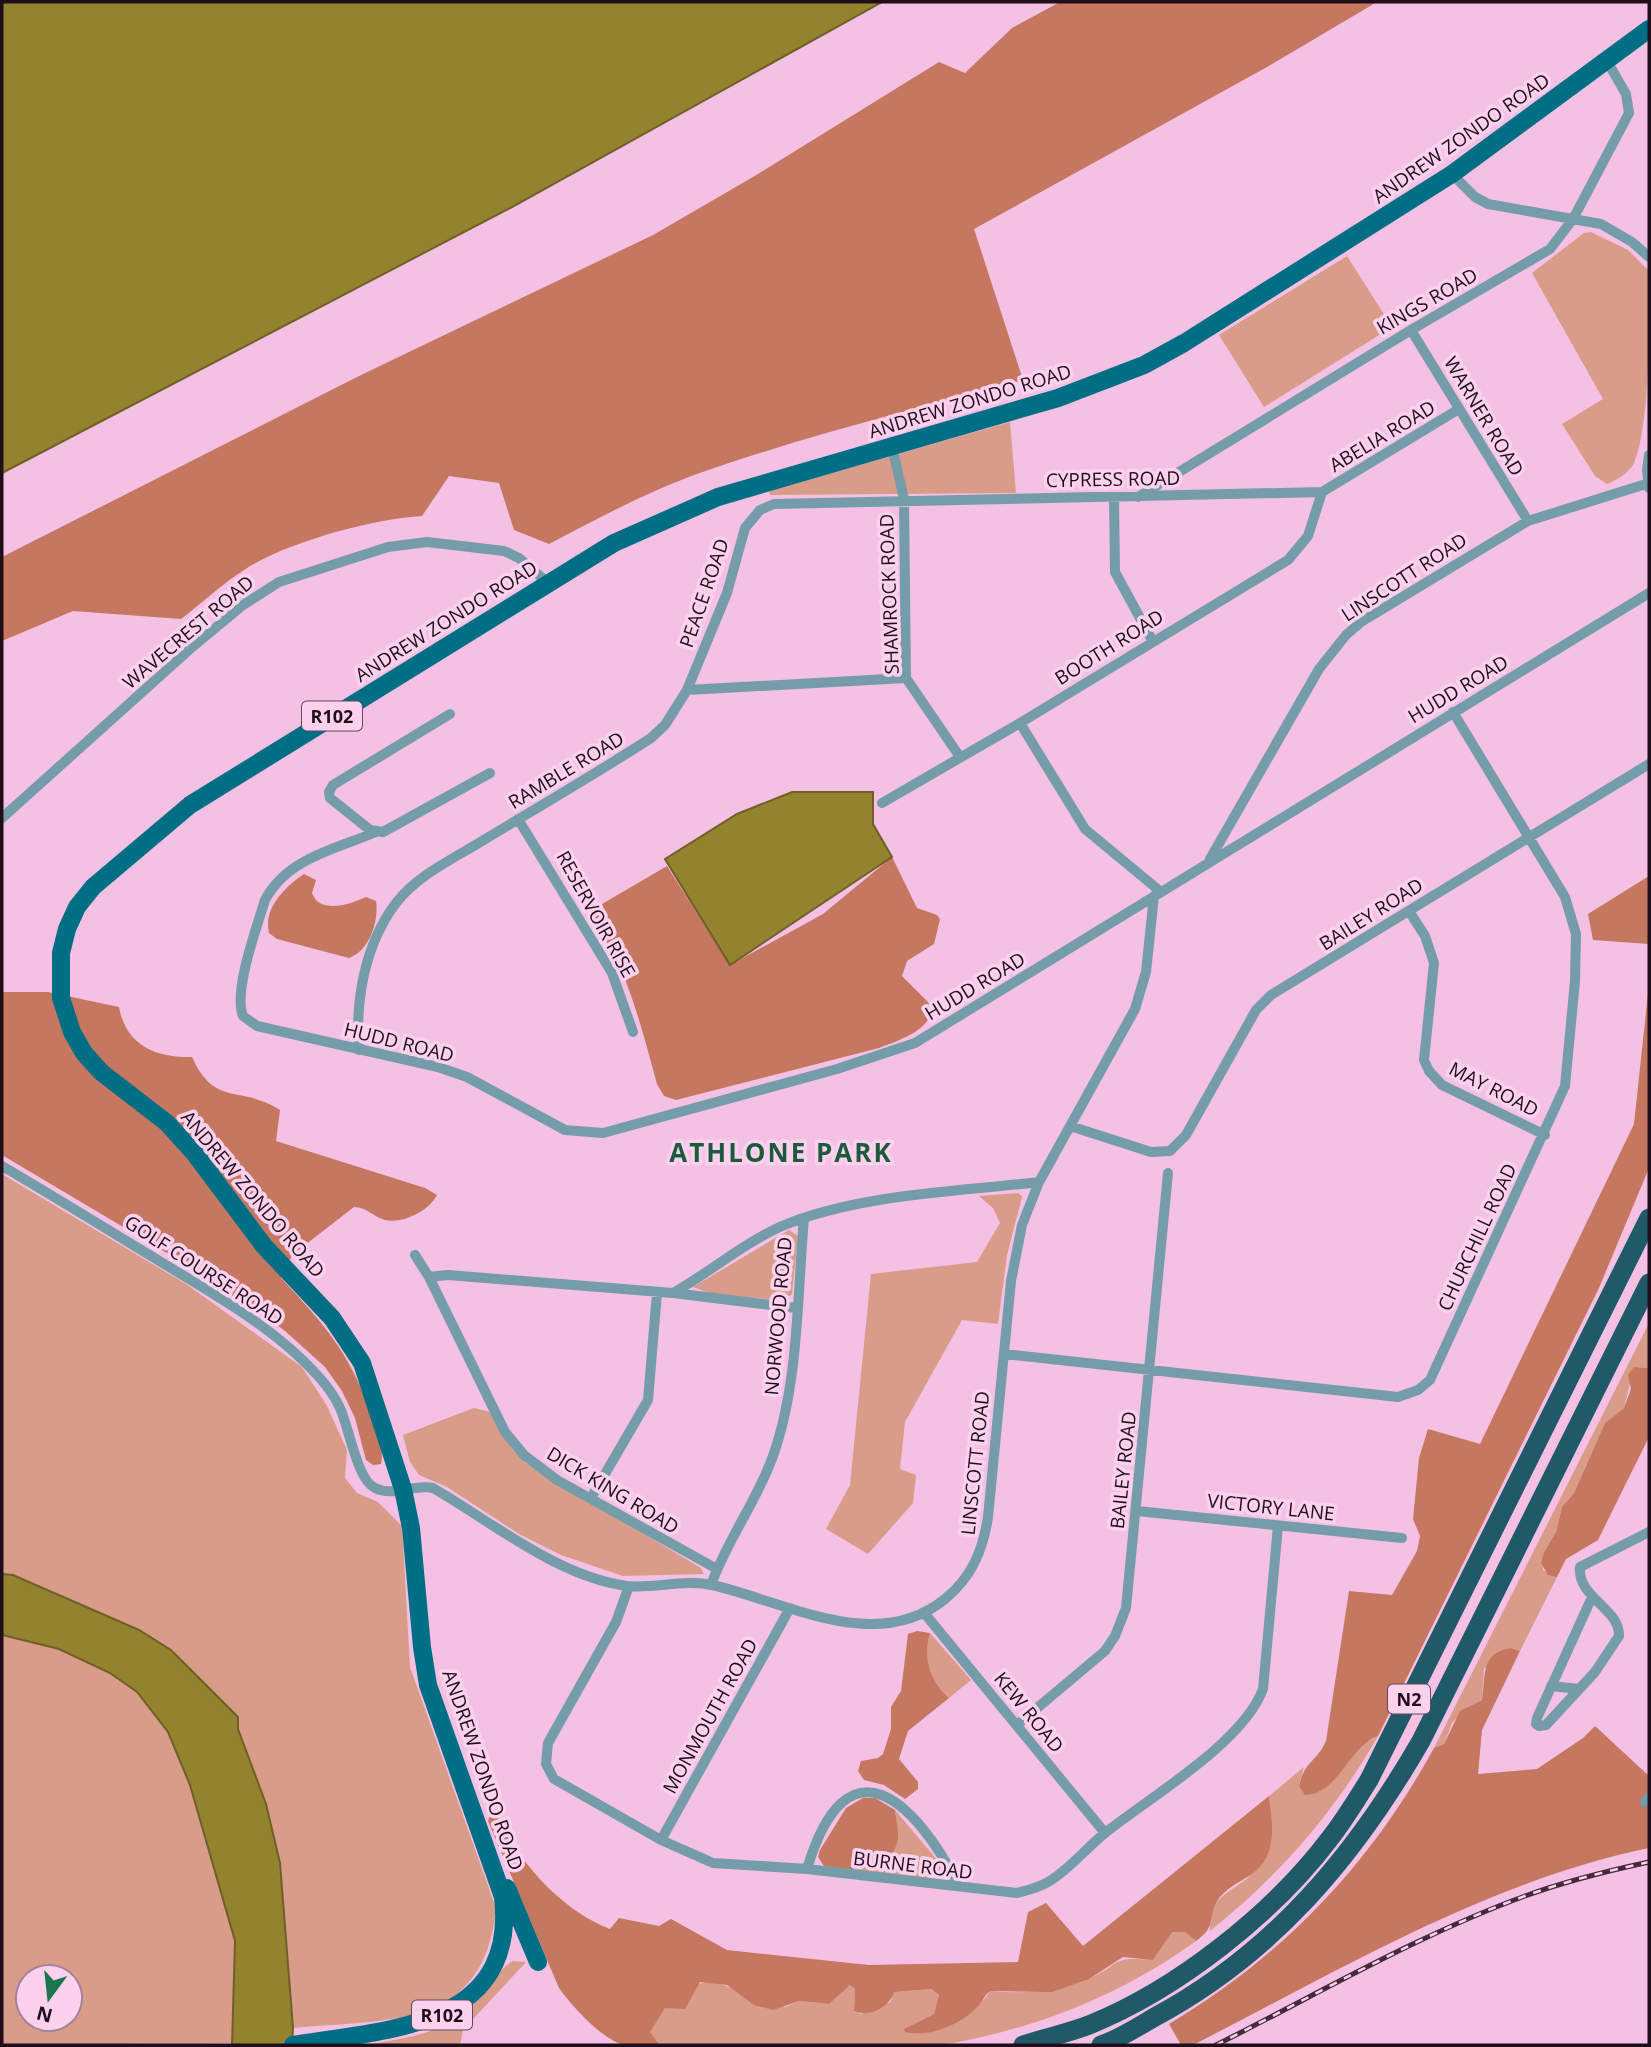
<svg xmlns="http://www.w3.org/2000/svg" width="1651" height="2047" viewBox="0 0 1651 2047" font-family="'Open Sans',sans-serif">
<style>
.green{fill:#d99c89;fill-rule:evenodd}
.forest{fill:#c5775f}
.water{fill:#93822e;stroke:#705f28;stroke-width:2}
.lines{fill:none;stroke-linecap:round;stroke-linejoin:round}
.minor{stroke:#759da9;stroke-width:10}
.primary{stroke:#006f85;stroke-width:18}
.motorway{stroke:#205968;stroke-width:19}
.rail-casing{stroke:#432b3c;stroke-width:5}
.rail{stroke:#fbd1ee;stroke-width:2.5;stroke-dasharray:8;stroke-linecap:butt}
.labels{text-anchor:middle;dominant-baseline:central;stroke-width:7;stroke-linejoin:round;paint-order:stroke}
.shield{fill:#fbd1ee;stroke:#62485a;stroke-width:2}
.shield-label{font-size:18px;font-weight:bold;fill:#200e1b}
.street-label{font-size:19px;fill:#200e1b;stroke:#fbd1ee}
.district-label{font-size:26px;font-weight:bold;letter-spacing:2px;fill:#1d593b;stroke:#fbd1ee}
</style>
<rect width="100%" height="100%" fill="#f4c0e4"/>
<path class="green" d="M1591,232l37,18 21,21c0,47 2,156 -16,194 -7,10 -15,14 -26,19l-12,-8 -33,-52 41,-25 -71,-126 52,-40z
M1347,256l45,71 -128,80 -45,-72z
M1010,422l6,71 -246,2 -1,-4z
M2,1174l184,110 116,83 25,39 20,44 -2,28 12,15 21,9 24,24 8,141 86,241c-11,122 -108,111 -203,120l-13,-165 -14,-59 -31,-82 -233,-143z
M1018,1193l4,3 -1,5 -14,54 -9,69 -36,-4 -57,102 -5,47 16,6 -3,28 -45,51 -42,-25 24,-44 21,-211 106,-12 23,-39 -7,-15 -14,-12z
M789,1230l9,6 -6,58 -8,6 -70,-5 -21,-8z
M1649,1323v45l-15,-1 -10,41 -19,15 -31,70 -12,14 -6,25 -12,20 -1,18 14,7 -37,74 -9,-3 -27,21 -2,31 -16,8 -14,15 -8,21 -10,4z
M474,1408l16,4 23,38 14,14 174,104 3,6 -81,2 -62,-21 -42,-21 -72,-47 -28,-12 -9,-13 -7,-27z
M2,1631l41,9 49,21 45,31 29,34 24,59 45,156v102l-233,2zM28,1977h42v42h-42z
M930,1633l41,47 -22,18c-19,-16 -26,-40 -19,-65z
M1378,1736c-44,77 -99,140 -168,195 0,-39 22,-37 43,-58 22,-21 20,-50 16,-77l35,-29 -5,18 20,7 39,-45z
M895,1810l43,51 3,7 -5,8 -11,3 -71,-9 25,-6 19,-28z
M1171,1932h14l11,9c-76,55 -163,89 -255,104h-281l-10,-13c7,-22 39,-50 62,-51l73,26 14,-6 29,3 22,-19 5,4 -1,22 7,3 29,-12 5,-10 36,-3 8,6 -5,19 -30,15 76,-25 11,-13c33,3 66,1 97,-12 35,-15 20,-23 65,-19z
M513,1961l13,1 -63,68 -3,15h-95c41,-7 81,-11 111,-43 13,-13 21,-32 37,-41z"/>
<path class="forest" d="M1060,2h317l-110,65 -293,162 49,151c-110,30 -222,57 -329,95 -51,19 -97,44 -145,69l-35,-14 -15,-47 -50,-7 -27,40c-49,3 -136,26 -178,54 -22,14 -42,33 -63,49l-108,-8 -71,30v-84l357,-181 294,-141 100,-58 186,-115 26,11 47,-45z
M892,857l25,51 20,7 3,4 -6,25 -27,17 -5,15 30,30c1,24 -35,35 -53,42l-203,52 -12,-4 -7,-12c-13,-47 -24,-93 -46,-135 -7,-13 -21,-23 -21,-38l77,-45 63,99 93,-51z
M304,874l12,6 -4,13c8,22 39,11 54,4l10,4c3,19 -6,50 -27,57l-72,-19 -8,-6c-6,-25 16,-46 35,-59z
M1649,876v68l-56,-4 -5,-26z
M1649,984v184l-50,120 -221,448c-30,11 -39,58 -73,59l-6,-9c6,-26 17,-23 27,-45l23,-150 43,4 25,-44 3,-15 -7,-17 6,-61 9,-29 52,15 154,-320z
M2,992h46l71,15c7,38 36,51 73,50 23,51 47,27 88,53l-4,31 149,47 12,7c-8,16 -34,29 -52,25 -11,-3 -19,-13 -31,-13l-62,48 -11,23c45,48 73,80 92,144 5,13 11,28 8,42l-8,1 -7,-5 -11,-42 -13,-27 -17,-24 -41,-37 -107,-71 -175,-104z
M1634,1367l15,1v69l-51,103 -32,19 -9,18 -9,-2 -7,-12 3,-11 12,-20 6,-25 12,-14 31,-70 19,-15 7,-19 -3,-14z
M917,1631l13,2c-7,25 0,49 19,65l-41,33 -9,28 19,23v7l-13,10 -21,-14 -20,-5 -6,-9 3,-10 17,-3 5,-4 8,-25v-22l10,-16 7,-57z
M1511,1648l9,3 -38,79 -4,44 59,-5 46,-31 12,-12 54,50v72c-163,34 -309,122 -456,197h-12l-12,-21c114,-68 201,-159 265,-276l10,-4 16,-33 22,-11c4,-25 -2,-47 29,-52z
M1269,1796c4,29 9,62 -20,80 -10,6 -25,14 -31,24 -12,20 0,25 -22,41l-11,-9h-13l-19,28 -30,-3 -34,22 -37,13 -61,-1c-7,4 -6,7 -11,13 -17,20 -50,34 -75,28l-1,-3 30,-15 5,-19 -8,-6 -36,3c-7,15 -24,26 -41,19l1,-22 -5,-4 -21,19 -30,-3 -26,9 -19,-5 -27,-20 -27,-3 -15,27 -20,-1 -15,24 10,13c-11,0 -23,2 -34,0 -21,-2 -55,-40 -67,-57l-71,-167 2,-5 8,2c22,45 64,93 112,111l9,-11 40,8 12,-7 56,31 142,15 149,-3 10,-50 18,-9 37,43z
M863,1798h12l20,12c1,9 5,24 2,33 -9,30 -49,29 -73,23l-6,-9 2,-7 26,-42z"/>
<path class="water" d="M2,2h880l-370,205 -510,266z
M792,792h81v32l19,33 -162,108 -65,-106 72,-45z
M2,1574l11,1 126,55 32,20 67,67v12l28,75 14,59 13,165 -1,17h-60l3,-104 -45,-156 -22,-53 -31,-40 -27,-19 -51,-24 -57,-14z"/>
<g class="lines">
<path class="minor" d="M1452,174l23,23 13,7 113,20 31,18 17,15
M1411,330l117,191
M892,447l12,52 2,179 54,79
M1649,455l-2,15 2,18
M1322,492l137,-83
M1138,497l273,-167 139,-81 23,-30 56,-106 -3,-19 -19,-33
M1114,498l1,74 37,68
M687,690l40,-97 18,-65 15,-18 14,-6 548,-12
M450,714l-117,71 -4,7 1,6 40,32 13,2 107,-59
M1020,723l65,106 76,63
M882,803l138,-80 268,-163 20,-24 14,-44
M2,818l188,-169 53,-44 36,-23 109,-35 39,-5 77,9 15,7 28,24
M518,819l94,154 21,59
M376,832c-40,17 -89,26 -111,68 -8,27 -32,91 -22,116l14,10 181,41 29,10 98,53 38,3 234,-64 78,-26 734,-450
M1210,859l109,-190 27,-34 15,-13 167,-101 121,-38
M1409,911l16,25 9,27 -10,97 5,11 13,14 103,50
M359,1050c-4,-50 6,-106 37,-147 22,-29 61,-46 91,-65 55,-33 110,-65 164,-100l14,-13 22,-35 219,-12
M1070,1126l81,26 19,-1 16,-16 70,-125 15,-15 378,-231
M2,1166c53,31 106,64 159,96 56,34 114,66 158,115 8,9 16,20 21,31 9,19 17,72 35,80 18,9 39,-4 58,0 59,34 125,89 194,98 28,3 57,-7 85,-1 75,17 164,70 233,14 27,-22 38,-49 43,-82l23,-236 11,-56 17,-43 96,-173 11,-37 8,-76
M415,1255l14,22 76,155 19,23 33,25 160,89
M429,1277l19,-2 225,18 123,15
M673,1293c37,-21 71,-50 109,-67 76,-32 175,-34 257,-44
M1004,1354l394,43 20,-7 12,-10 135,-294 10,-105 1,-47 -11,-37 -112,-185
M591,1498l57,-98 9,-107
M1137,1511l265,27
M711,1585c16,-45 46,-84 62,-129 26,-73 24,-160 31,-237
M629,1586l-13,36 -68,121 -2,21 8,15 107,61 52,23 94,6 210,24c11,-3 21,-5 31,-11 21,-12 37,-33 57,-49 45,-36 138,-90 158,-144l15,-163
M1592,1597l-55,121 -1,6 3,2 7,-1 49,-53 24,-36c1,-28 -42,-38 -39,-69l69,-35
M925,1614l180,219
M1551,1686l28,3
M1017,1725l88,-74 10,-15 11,-28 42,-435
M1645,1802l4,-5
M661,1840l129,-232
M807,1869c40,-134 108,-69 152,17"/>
<path class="primary" d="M507,1888l31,74
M293,2045c92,-15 225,-17 210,-148l-75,-212 -6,-38 -11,-119 -8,-39 -41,-126 -30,-45 -68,-72 -69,-92 -28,-31 -66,-51 -17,-19 -12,-21 -11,-34v-45l6,-24 10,-22 16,-20 97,-82 424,-262 104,-46 340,-99 86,-33 40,-22 268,-169 197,-145"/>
<path class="motorway" d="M1023,2045c22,-7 45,-12 66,-20 89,-36 185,-112 242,-188 14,-18 26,-38 38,-57l280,-562
M1101,2045c18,-6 35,-17 52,-27 120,-64 201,-161 268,-277l228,-458"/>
<defs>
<path id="rail" d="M1216,2045c102,-51 202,-110 309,-149 41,-15 82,-25 124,-34"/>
</defs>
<use href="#rail" class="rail-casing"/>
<use href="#rail" class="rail"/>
</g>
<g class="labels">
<g class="shield">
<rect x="302" y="701.5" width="60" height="29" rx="5"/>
<rect x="1388" y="1684.5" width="42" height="29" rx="5"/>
<rect x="412" y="2000.5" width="60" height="29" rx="5"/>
</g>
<g class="shield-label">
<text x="332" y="716">R102</text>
<text x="1409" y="1699">N2</text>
<text x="442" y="2015">R102</text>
</g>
<g class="street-label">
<text transform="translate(1461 138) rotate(-35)">ANDREW ZONDO ROAD</text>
<text transform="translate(1427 301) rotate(-30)">KINGS ROAD</text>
<text transform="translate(970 401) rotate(-17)">ANDREW ZONDO ROAD</text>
<text transform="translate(1484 416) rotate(59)">WARNER ROAD</text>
<text transform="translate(1382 436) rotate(-31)">ABELIA ROAD</text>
<text transform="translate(1113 479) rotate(-1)">CYPRESS ROAD</text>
<text transform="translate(1404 577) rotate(-33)">LINSCOTT ROAD</text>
<text transform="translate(704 593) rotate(-71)">PEACE ROAD</text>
<text transform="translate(889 594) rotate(-92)">SHAMROCK ROAD</text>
<text transform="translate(446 621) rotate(-32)">ANDREW ZONDO ROAD</text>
<text transform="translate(188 632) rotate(-40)">WAVECREST ROAD</text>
<text transform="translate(1109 647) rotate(-32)">BOOTH ROAD</text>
<text transform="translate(1458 689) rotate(-31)">HUDD ROAD</text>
<text transform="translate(566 770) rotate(-31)">RAMBLE ROAD</text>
<text transform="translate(596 914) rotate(61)">RESERVOIR RISE</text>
<text transform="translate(1371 914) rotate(-32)">BAILEY ROAD</text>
<text transform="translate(975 986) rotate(-31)">HUDD ROAD</text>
<text transform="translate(399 1042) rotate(14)">HUDD ROAD</text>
<text transform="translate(1494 1089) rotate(27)">MAY ROAD</text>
<text transform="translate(253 1194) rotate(50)">ANDREW ZONDO ROAD</text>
<text transform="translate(1477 1237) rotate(-65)">CHURCHILL ROAD</text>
<text transform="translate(204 1270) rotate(33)">GOLF COURSE ROAD</text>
<text transform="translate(778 1316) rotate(-85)">NORWOOD ROAD</text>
<text transform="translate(975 1463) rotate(-84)">LINSCOTT ROAD</text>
<text transform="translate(1123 1470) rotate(-84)">BAILEY ROAD</text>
<text transform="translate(613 1490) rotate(31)">DICK KING ROAD</text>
<text transform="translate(1271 1507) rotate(6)">VICTORY LANE</text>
<text transform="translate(1029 1712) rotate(51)">KEW ROAD</text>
<text transform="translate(710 1716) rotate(-61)">MONMOUTH ROAD</text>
<text transform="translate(483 1770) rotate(71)">ANDREW ZONDO ROAD</text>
<text transform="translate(913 1865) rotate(7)">BURNE ROAD</text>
</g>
<g class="district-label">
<text x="781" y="1152">ATHLONE PARK</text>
</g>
</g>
<rect width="1651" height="2047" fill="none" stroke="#200e1b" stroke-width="7"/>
<g transform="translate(49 1998) rotate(195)"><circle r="33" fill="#fbd1ee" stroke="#a3839a" stroke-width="2"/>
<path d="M0-5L12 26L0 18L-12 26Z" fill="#1a764c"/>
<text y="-10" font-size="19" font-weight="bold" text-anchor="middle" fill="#200e1b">N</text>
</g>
</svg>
